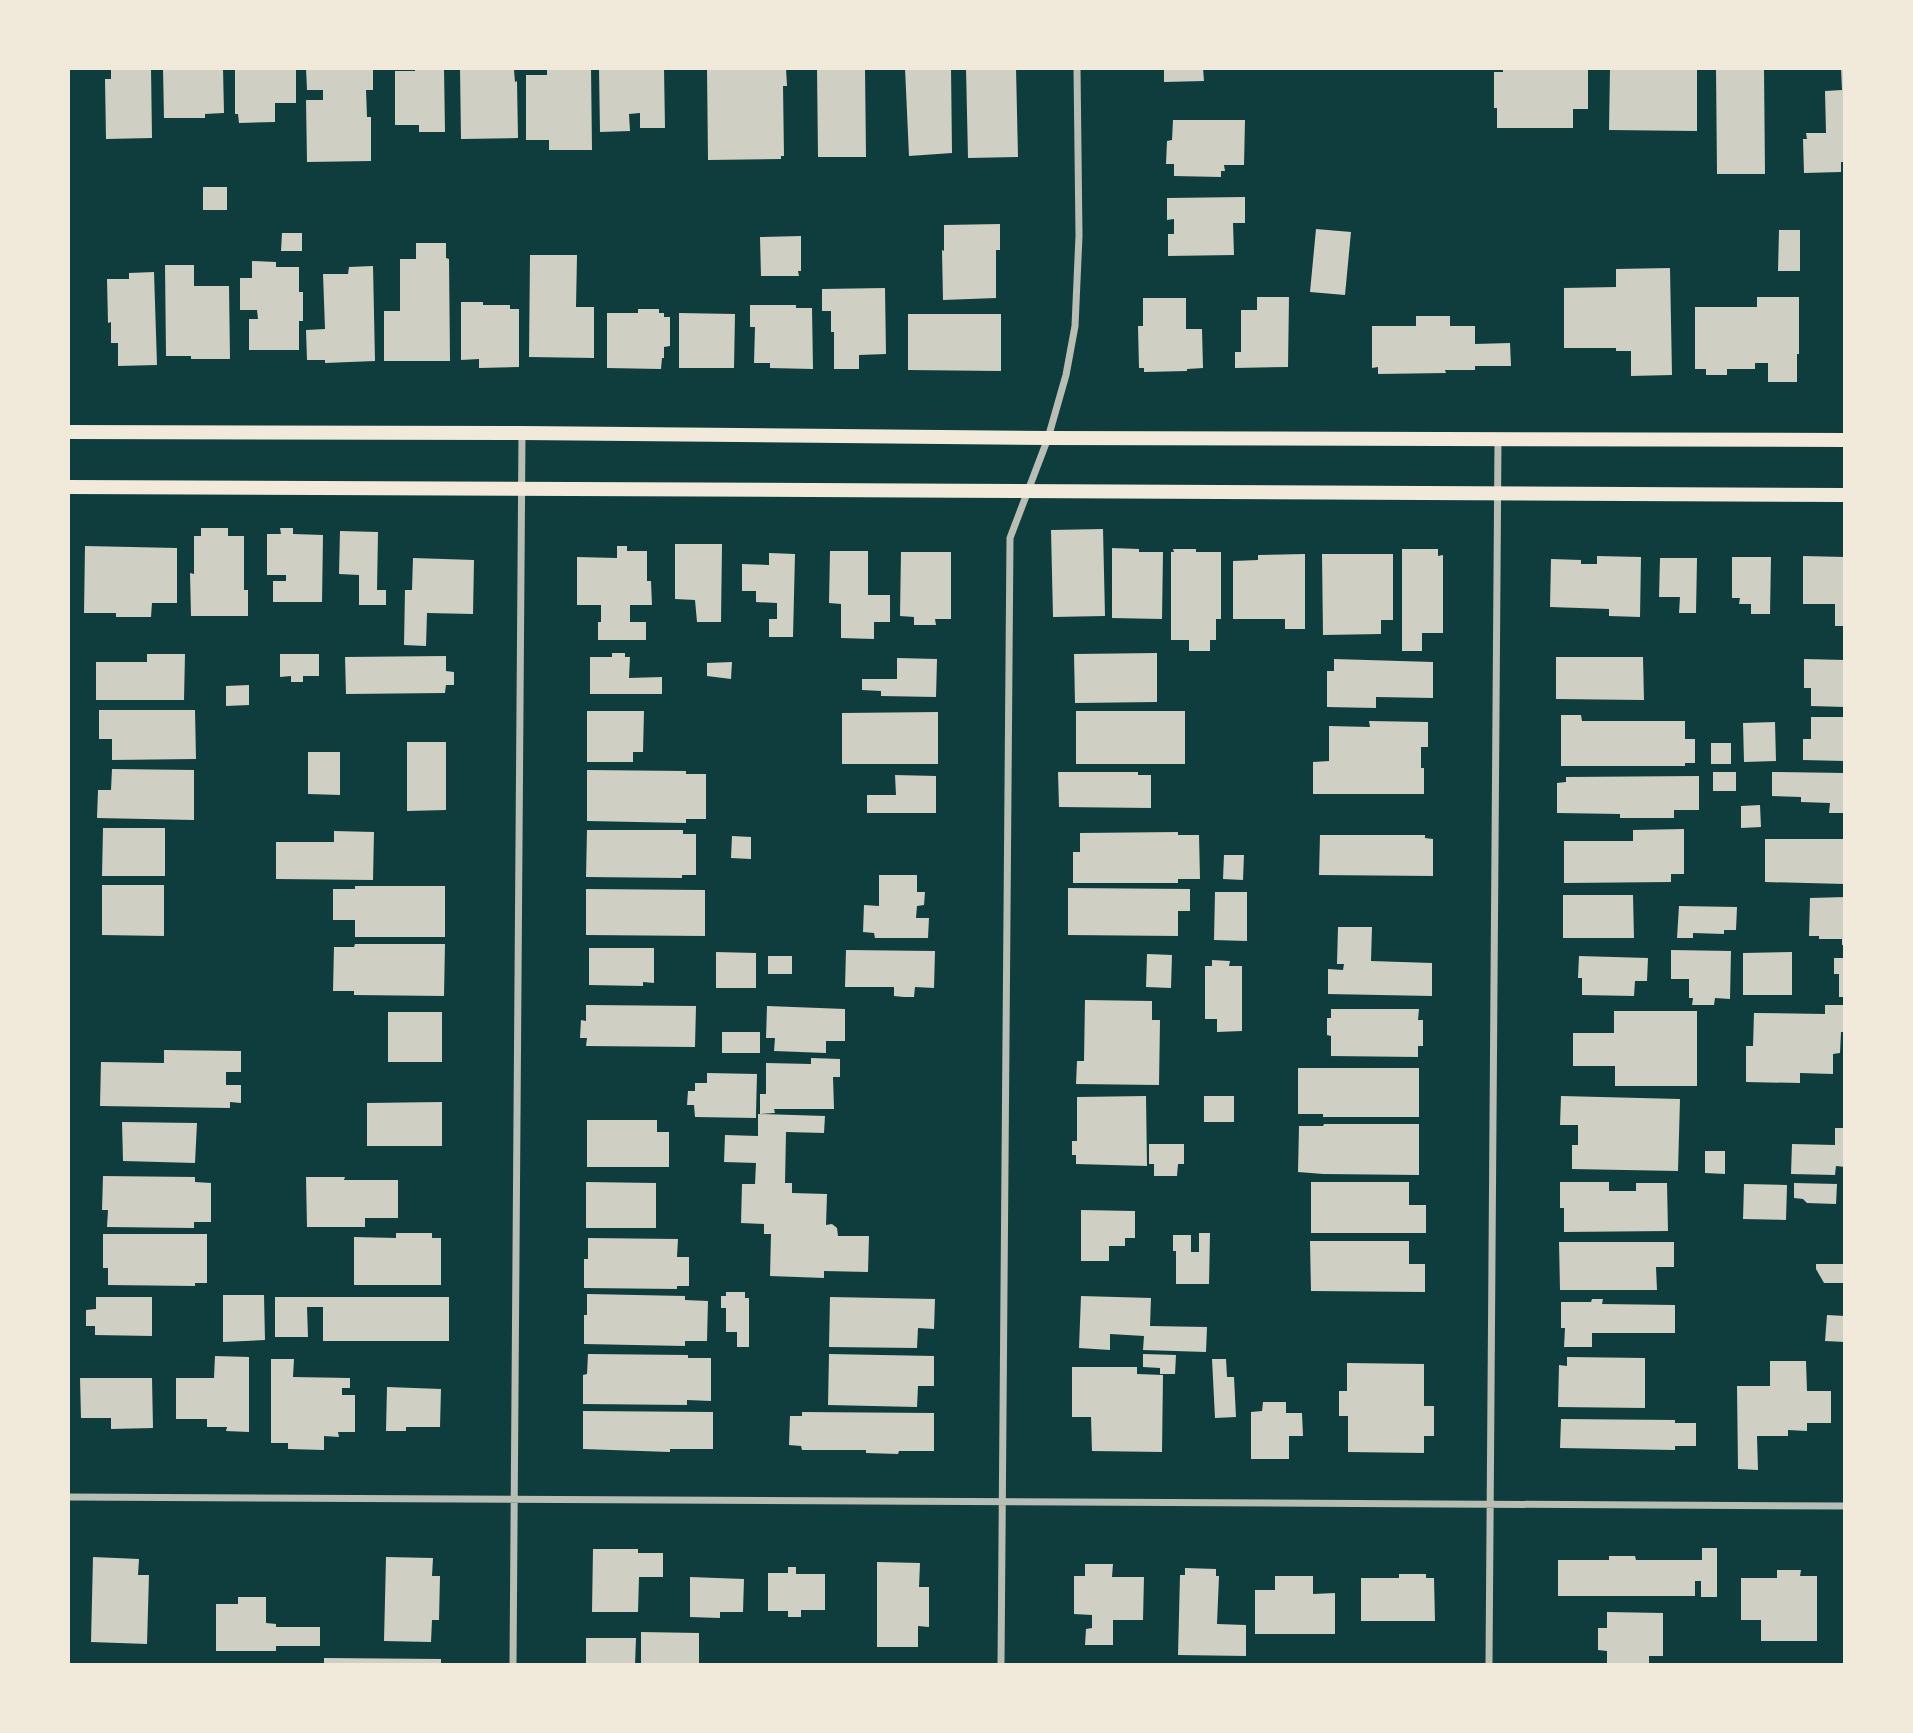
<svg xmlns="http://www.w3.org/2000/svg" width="1913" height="1733" viewBox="0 0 1913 1733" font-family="'PT Sans Narrow',sans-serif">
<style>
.building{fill:#cfcfc3}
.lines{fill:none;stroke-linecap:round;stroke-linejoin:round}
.minor{stroke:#b8beb3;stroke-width:7}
.secondary{stroke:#f1e9da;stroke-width:14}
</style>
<rect width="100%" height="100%" fill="#0f3d3e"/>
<path class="building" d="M111,68h40l1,70 -46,1 -1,-60h6z
M163,68h60l1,45 -19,1v4h-41z
M235,68h61v35h-21v19l-36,1 -1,-9h-3z
M306,68h67v22h-7l1,27h4v44l-64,1 -1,-62h17v-10h-16z
M415,68h29l1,64h-26v-7h-24v-54h20z
M460,68l54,2 1,12 2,-1 1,57 -57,1z
M547,68h44l1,82h-43v-10h-23v-65h21z
M599,68h65l1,60h-25v-15l-11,1 1,17 -30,1z
M707,68h79l1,18h-4l1,70h-3v3l-73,1z
M817,68h48l1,89h-48z
M905,68h46l1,85 -43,3z
M966,68h50l2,89 -50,1z
M1164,68h39l1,13 -40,1z
M1503,68l85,1v40h-15v19h-76v-20h-3v-36h9z
M1610,68h87v63l-88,-1z
M1716,68h48l1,106h-48z
M1841,68h4v94h-4v10l-37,1 -1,-34h4l-1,-6h20l-1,-42 17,-1z
M1173,120h72l-1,45h-20l1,6h-4v6l-47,-1v-12h-8l1,-23 5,-1z
M203,187h24v23h-24z
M1245,197v26h-12l1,32 -66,1v-22h6v-15l-7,1v-22z
M1000,224v26h-4v48l-53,2 -1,-50 2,1v-26z
M1316,229l35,3 -6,63 -35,-3z
M1779,230h21v41h-22z
M282,233h20v18h-21z
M801,236v35h-3l1,5h-38l-1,-39z
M416,243h30v15l3,1 1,102h-66v-50h16v-52h16z
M530,255h47l-1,52h18v51l-65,-1z
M252,261l24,1v5h23v25h4v29h-4v29h-50v-31h9l-1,-9h-17v-32h12z
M165,265h29v21h35l1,73h-39v-3h-25z
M373,266l2,95 -50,2v-3h-18l-1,-30 19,-1 -2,-55h25l1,-7z
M1670,268l2,107 -41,1v-25h-15v-3h-52v-60l52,-1v-18z
M154,272l3,93 -39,1v-23h-7v-21l-3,1 -1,-44h22v-6z
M885,288l1,66 -27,1v14h-25v-37h-3v-21h-9v-22z
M1257,297h32l-1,70 -53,1v-16h6v-42h16z
M1757,297h42v57h-2v28h-29v-19h-13v6h-28v6h-21v-6h-11v-62h62z
M1143,298h43v31h16l1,39 -16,1v2l-43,1v-4h-5l-1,-42h5z
M461,302h22v3h27v4h9v58l-40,1v-9l-18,1z
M750,305h46v3h16l1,61 -43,-1v-5h-16l1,-36h-5z
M638,309h21v4h5v4h6v29l-6,1v11h-2l-1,11 -54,-1v-55h31z
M679,313l56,1 -1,54h-55z
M908,314h93v57l-93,-1z
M1416,316h34v10h25v18l35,-1 1,23h-36v4h-30l1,3 -68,1v-7l-6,1v-42h44z
M201,528h27v8h16v54h4v26h-57l-1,-43 4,1v-38h7z
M280,528h13v6l30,1 -1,67h-49v-21h13v-6h-19v-41h14z
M1103,529l2,87 -52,1 -2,-87z
M340,531l38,1 -1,58h9v15h-27v-30l-20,-1z
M675,544h47l-1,78h-24l-2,-22 -20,-1z
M85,546l92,2v55h-25l-1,14h-35v-4h-32z
M617,546h10v5h20v30h4l1,24h-22v17h16v18h-48v-18h3v-17h-24v-48l40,1z
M1112,548l27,1v3h24l-1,67 -50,-1z
M1173,549h23v3h25v67h-5v21h-6v11h-21v-11h-18v-88h3z
M1402,549h36v7l5,-1v78h-21v18h-20z
M830,551h38v44h22v27h-16v17l-33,-1v-34l-12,-1z
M901,552h50v67h-16l1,6h-22v-8l-14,-1z
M769,553l26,1 -2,83h-24v-18h8v-16l-21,-1v-11h-14v-27l27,1z
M1305,554v75h-20v-10h-52v-58l25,-1v-5z
M1322,554h71v66h-12v14l-58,1z
M1597,556l44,1 -1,60 -31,-1v-7l-59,-2 1,-48 30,1v4h16z
M1803,556l42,1v69h-10v-22h-32z
M1732,557h39l-1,57h-19v-10h-12l1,-6h-8z
M413,558l61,2 -1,54 -46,-1 -1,33 -22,-1 1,-55h7z
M1660,558h37l-1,55h-17l1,-16h-21z
M612,653h13v4h5l-1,21 33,-1v17h-72v-37h22z
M1157,653v49l-82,1 -1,-49z
M147,654h38l-1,46h-88v-38h51z
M280,654h39v22h-16v6h-12v-6l-11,1z
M446,656v15l8,1v13h-8l-1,8 -99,1 -1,-37z
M1556,657h87l1,43 -88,-1z
M897,658l40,1 -1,38 -55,-1v-5l-19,-1v-11h35z
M1334,659l99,3v36l-57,-1v11l-49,-1v-36h7z
M1804,659l41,1v47l-34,-1v-18h-7z
M732,662l-1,17 -24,-3v-13z
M249,685v20l-23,1v-20z
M99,710h96l1,49 -84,1v-21h-13z
M587,711h57l-1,41h-10v10h-46z
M1076,711h109v53h-109z
M938,712v52h-96v-51z
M1561,715h20l1,6h103v18h10v24h-10v3h-124z
M1811,717h34v44l-42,-1v-21h8z
M1369,721l59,1v25h-7v21h3v26h-111v-32l16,-1v-35l41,1z
M1775,722l1,39 -32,1 -1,-39z
M407,742h39v68l-39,1z
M1711,743h20v21h-20z
M308,752h32v43l-32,-1z
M112,769l82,1v50l-97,-2 1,-28h13z
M587,770l99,1v3h20v45h-20v4l-99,-2z
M1058,772h80v3h13v33l-92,-1z
M1713,772h23v19h-23z
M1772,772l73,1v40h-16l1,-10 -29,-1v-5l-29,-1z
M895,775l41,1v37h-69v-18h29z
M1699,776v34h-25v8h-54v-4l-63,-1v-30l9,-1v-5z
M1760,805l1,22 -20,1v-22z
M103,828h62v48h-63z
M1684,829v45h-13v8l-107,1v-42h69v-11z
M587,830h96v4h13v41h-14v3l-96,-1z
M334,831l40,1 -1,48 -97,-1v-37h58z
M1178,832v3h21l1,44h-22v4h-105v-31h7v-19z
M1320,835h105v3l8,1v37l-114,-1z
M732,836l19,1v22l-20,-1z
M1765,839h80v45l-80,-2z
M1224,855h20l-1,25 -20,-1z
M879,875h38v17h8l-1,13 -7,1 -1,12h13l-1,20h-53l-1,-5 -11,-1 1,-27 15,1z
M102,885h62v51l-62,-1z
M355,886h90v51h-90v-17h-22v-31h22z
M1068,888l122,1v22h-12v25l-110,-1z
M586,889l119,1v46l-119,-1z
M1215,892h32v49l-33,-1z
M1563,895h70l1,43h-71z
M1845,897v48h-3v-6h-23v-3h-10l1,-38z
M1679,906l58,1 -1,23h-12v4l-31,-1v5h-16z
M1338,927h34l-1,34 61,2v33l-104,-2v-25l15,1 1,-6h-7z
M355,944h90l-1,52 -90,-1v-4h-21l1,-44h20z
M589,948h65v35l-11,-1v4l-54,-1z
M846,950l89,1 -1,37 -19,-1 -1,10h-10l-10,-1v-9h-49z
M1671,950l60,1 -1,48 -15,-1 -1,7h-22l1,-7h-4v-19h-18z
M716,952l40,1v35h-40z
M1792,952v43h-49v-42z
M1147,954l25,1 -1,33 -25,-1z
M768,956h24v18h-24z
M1579,956l69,2 -1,23h-12l-1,15 -52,-1v-17h-4z
M1834,958h11v39h-6v-23h-5z
M1212,960l18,1 -1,5h13v65l-25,1v-13h-12v-53h7z
M1085,1000l67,1v19h8l-1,65 -83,-1 1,-23h7z
M586,1005l110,1 -1,41 -109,-1 1,-8h-7l1,-18 5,1z
M1825,1005h20v27h-4l-1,21 -7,1v20l-33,-1v10l-54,-1v-36h7l1,-33 71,1z
M767,1006l78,3v32h-19v12l-52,-2 1,-13h-9z
M1331,1009h88l-1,11h5v26h-5v11l-87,-1v-20l-4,-1v-17h4z
M1614,1011h83v75h-82v-20h-42v-33h41z
M388,1012h54v50h-54z
M722,1032h38v21h-38z
M164,1050l77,1v21h-15v13h15v18l-11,-1v6l-130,-2 1,-44 63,1z
M811,1058l29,1v18h-7l1,32h-60l1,4 -15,1v-20h6v-31l45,1z
M1298,1068h121v49h-96v-3h-25z
M707,1073l50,1 -1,40h-3h3v4l-61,-1 -1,-12h-7l1,-14h7v-8h12z
M1146,1096l1,70 -71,-2v-9h-4v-14h5v-44z
M1204,1096h30v26h-30z
M1561,1096l119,3 -2,72 -106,-2v-24h6v-20h-18z
M442,1102v44h-75v-43z
M758,1114l67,2 -1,17 -38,-1 -1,51h7v10l35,1 -1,31 6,-1 5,4 1,8h31l-1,36 -44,-1v7l-54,-2 1,-42h-7v-10l-23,-1 1,-39h13l1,-21 -32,-1 1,-27 33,1z
M587,1120h70v12h12v35h-82z
M122,1122l75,1 -2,40 -72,-2z
M1324,1124h95v51l-96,-1 -25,-2 1,-46h24z
M1835,1128h10v39l-9,-1 -1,9 -44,-1 1,-30 43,1z
M1149,1144h35v20h-6l-1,12h-23v-12h-5z
M1705,1151h20v23l-20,-1z
M103,1176l92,1v5l16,1v39h-17v6l-87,-1 1,-17h-6z
M306,1177h39l-1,3h54v38h-33v9h-58z
M586,1182l70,1v45h-70z
M1311,1182h98v23h17v28h-115z
M1560,1182h49v9h27v-8h31l1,48 -104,1v-24h-4z
M1794,1183l43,1 -1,20 -29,-1 -4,-4 -9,-1z
M1744,1184l43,1 -1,35 -43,-1z
M1081,1210l54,1v27h-10v8h-16v15h-28z
M396,1233h36v5h9v47h-87v-48l42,1z
M1199,1233h11l-1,51h-33v-33h-3v-16h18v17h8z
M103,1234h104v49h-12v3l-87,-1v-17h-5z
M588,1238l90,1 -1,18h12v29h-12v3l-93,-1v-29h4z
M1310,1241h99v23h16v28l-114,-1z
M1559,1242h115v25h-18l1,23h-97z
M1816,1264h29v19h-21l-8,-14z
M726,1292h19v6h4v49h-12v-15h-11v-24h-5v-12h5z
M587,1294l98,2v4l23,1 -1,40h-22v5l-101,-2v-29h3z
M223,1295h41l1,45 -42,2z
M1081,1296l70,2 -1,28 57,1 -1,25 -63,-2 1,-14 -34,-2v16l-31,-2z
M96,1297h56v39l-57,-1v-9h-9v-16l10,-1z
M275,1297h174v44h-126v-34h-16l1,30h-33z
M830,1297l105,2 -1,30 -16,-1 -1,20 -88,-1z
M1592,1299h11l-1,5 73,1v28h-83v14h-28l1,-19h-4v-26h30z
M1827,1315l18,1v26l-20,-1z
M588,1354l100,1v3h23v43l-24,-1v5l-104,-1v-29l4,-1z
M829,1354l105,2v30h-16l-1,21 -89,-2z
M1143,1354l33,1 -1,19h-15v-6l-17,-1z
M215,1356l34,1v75l-23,-1 1,-4h-20v-8h-31v-41h38z
M1567,1357l78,1v50l-87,-1 1,-42 8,1z
M271,1359h23l-1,18 57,1v10h-8v7h13v37h-17l1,5 -15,-1v14l-36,-1v-6h-17z
M1212,1359h14l1,18h7l2,40 -21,1z
M1770,1361h36l1,30h24v32h-24v8l-19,-1v6h-31l1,34 -20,-1 -1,-83h33z
M1347,1363l77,1v42h10v30h-10v17l-76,-1v-36h-9v-25h8z
M1072,1367h65v7l26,1 -1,77 -70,-1 -1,-34h-19z
M80,1378h72l1,50 -42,1v-11h-30z
M387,1387l54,2 -1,38h-34v4h-20z
M1263,1402h23v11h16l1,23h-14v23h-38v-47l11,-1z
M583,1411l130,1v37h-43v3l-87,-3z
M802,1412l132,1v38h-35l-1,3 -32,-1v-3h-64l-1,-4 -12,-1 1,-29h12z
M1561,1419l114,1v3h21v23h-21v4l-115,-2z
M1702,1548h15v49h-16v-16h-6v15h-137v-36h51v-4h26l1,4h66z
M593,1549h45v4h25v24h-24l-1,35h-46z
M93,1557l46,2 -1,16h11l-2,69 -56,-2z
M386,1557l47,1 -1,18h8l-1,44h-7l-1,22 -47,-1z
M877,1562l43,1 -1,24h10v40l-11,-1v21h-41z
M1085,1564h28l-1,13h32l-1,43h-30v25h-28l1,-16 6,-1v-13l-18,-1v-38h11z
M788,1567h8v7h29v36h-24v7h-13v-6h-20v-38h20z
M1185,1568l31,1v7h3l-2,48 29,1v31l-68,-1 2,-80h5z
M1777,1570h24l-1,6h17v65h-56v-21h-20v-42h36z
M1399,1574h27v4h8l1,43h-74v-43h38z
M1275,1576h38v18l22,-1v41h-80v-44h20z
M690,1577l54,2 -1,33h-23v6l-30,-1z
M238,1597h28v26l10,1v3h44v19h-44v5h-60v-47h22z
M1607,1612l56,1v43h-14v9h-42v-14l-9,-1v-22h9z
M641,1632l58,1v32h-58z
M586,1638h50l-1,27h-49z
M324,1658l117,1v6h-117z"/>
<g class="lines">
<path class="minor" d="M68,1497l1777,9
M513,1665l9,-1232
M1001,1665l9,-1127 38,-100 18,-63 9,-49 4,-90 -2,-168
M1489,1665l9,-1226"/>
<path class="secondary" d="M68,432l454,1 526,5 797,2
M68,487c592,1 1185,6 1777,8"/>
</g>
<rect width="1913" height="1733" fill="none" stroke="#f1e9da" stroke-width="140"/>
</svg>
